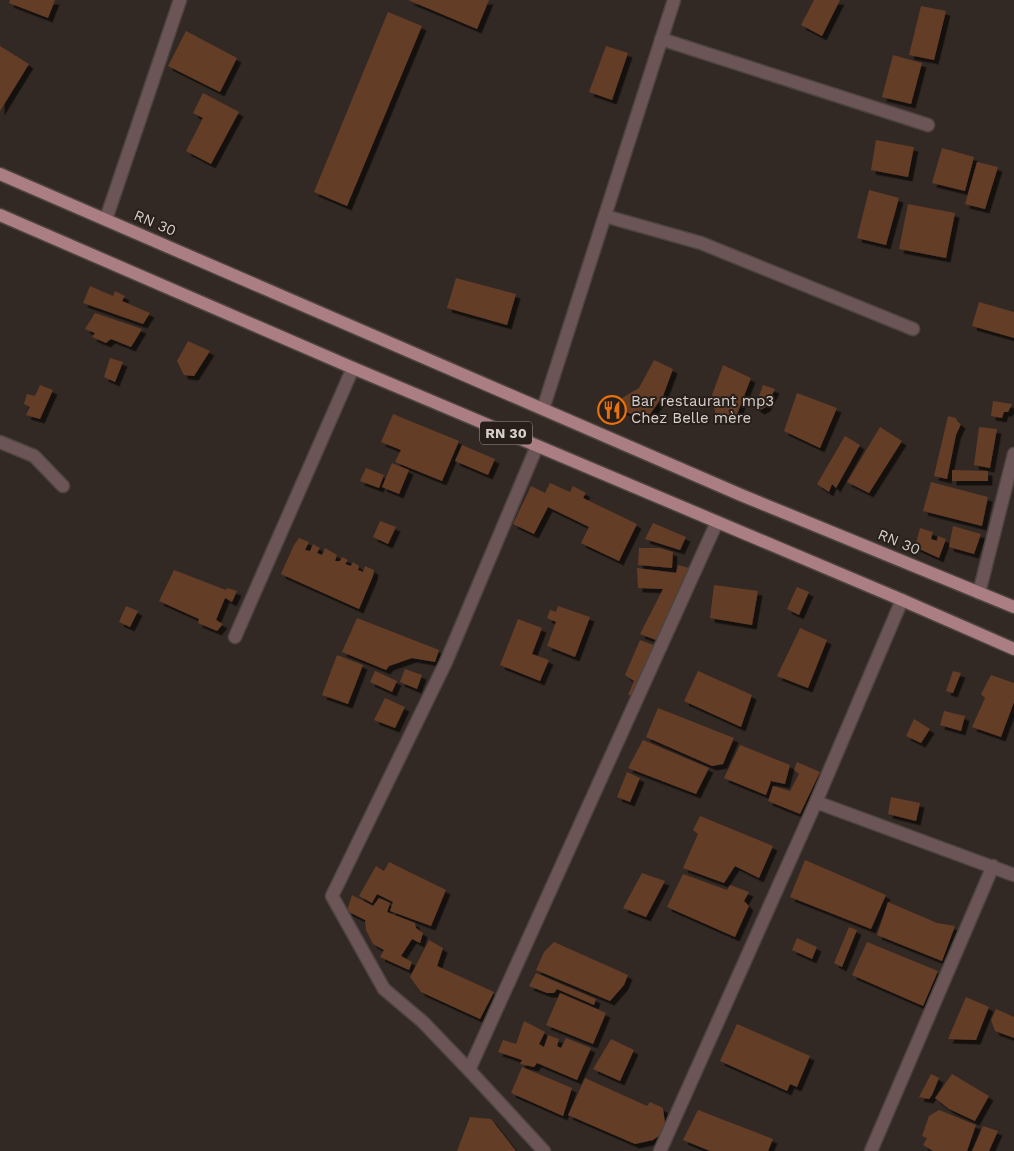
<svg xmlns="http://www.w3.org/2000/svg" width="1014" height="1151" viewBox="0 0 1014 1151" font-family="'Work Sans',sans-serif">
<style>
.building{fill:#643c27;filter:url(#shadow)}
.lines{fill:none;stroke-linecap:round;stroke-linejoin:round}
.street-casing{stroke:#4d443f;stroke-width:15}
.primary-casing{stroke:#4d443f;stroke-width:15}
.street{stroke:#6b5557;stroke-width:12}
.primary{stroke:#aa7e82;stroke-width:12}
.labels{text-anchor:middle;dominant-baseline:central;stroke-width:4;stroke-linejoin:round;paint-order:stroke}
.shield{fill:#291f1a;stroke:#a29b97;stroke-width:1}
.shield-label{font-size:14px;font-weight:bold;fill:#d6d0cc}
.street-label{font-size:15px;fill:#d6d0cc;stroke:#291f1a}
.poi-label{font-size:15px;fill:#d6d0cc;stroke:#291f1a;text-anchor:start}
</style>
<defs>
<filter id="shadow"><feDropShadow dx="4.5" dy="4.5" stdDeviation="0" flood-color="#0009"/></filter>
</defs>
<rect width="100%" height="100%" fill="#332924"/>
<path class="building" d="M10,0h45l-7,18 -39,-15z
M408,0h81l-12,29z
M814,0h26l-18,36 -21,-11z
M921,6l25,5 -12,49 -25,-5z
M388,12l34,14 -75,180 -33,-14z
M186,31l51,27 -17,34 -52,-26z
M0,46l29,18 -29,47z
M606,46l22,7 -16,47 -23,-8z
M893,55l29,8 -11,41 -29,-7z
M203,93l36,19 -28,52 -25,-13 17,-33 -10,-5z
M876,140l38,7 -6,30 -37,-7z
M942,148l32,9 -9,34 -33,-8z
M977,162l21,5 -13,42 -20,-5z
M869,190l30,8 -13,47 -29,-7z
M908,204l47,9 -9,45 -47,-9z
M456,278l60,16 -9,31 -60,-17z
M90,286l23,10 2,-5 10,5 -3,5 28,12 -7,11 -60,-21z
M979,302l35,10v26l-42,-12z
M95,313l47,16 -11,18 -20,-8 -5,4 -14,-6 3,-4 -10,-4z
M188,341l22,10 -16,25 -10,-1 -7,-14z
M110,358l13,4 -8,20 -11,-5z
M654,360l19,9 -10,27 -17,24 -25,-10 1,-12 17,-10z
M723,365l28,13 -15,39 -14,3 -6,-2 -4,-23z
M40,385l13,5 -13,29 -14,-4 4,-8 -6,-3 3,-10 8,2z
M763,385l12,4 -9,18 -6,3 -5,-3z
M797,393l40,15 -17,40 -36,-17z
M993,401l19,3 -4,8h-4l-2,6 -11,-2z
M393,414l66,27 -17,40 -47,-19 6,-12 -20,-8z
M948,416l8,2 1,3 4,3 -5,11 -9,44 -13,-3z
M880,427l22,14 -33,52 -22,-11z
M979,427l18,2 -7,39 -16,-3z
M845,436l15,9 -24,43 -4,-4 -3,8 -12,-8z
M462,445l33,14 -7,16 -33,-14z
M392,463l17,7 -10,24 -17,-7z
M366,468l18,7 -5,13 -19,-7z
M952,470l36,1v10h-36z
M931,482l57,15 -6,29 -59,-15z
M550,483l20,9 3,-6 13,7 -3,5 54,26 -18,37 -38,-18 8,-16 -41,-20 -14,27 -21,-10 18,-38 14,7z
M380,521l16,6 -8,17 -15,-7z
M653,523l33,14 -6,13 -35,-11z
M953,526l28,8 -7,20 -25,-7z
M920,528l13,4 -2,7 6,2 1,-5 8,3 -7,19 -24,-11z
M299,538l10,4 -4,8 5,1 3,-7 7,4 -3,5 5,2 3,-7 12,7 -2,6h5l2,-4 6,3 -3,4 6,2 2,-4 6,4 -1,4 5,2 2,-6 9,4 -1,6 -14,33 -78,-35 13,-29z
M639,548h21l13,4 -1,16 -34,-3z
M678,565l15,4 -37,71 -16,-6 23,-45 -25,-1 -1,-20 39,5z
M174,570l52,20 1,-2 10,3 -5,11 -7,-4 -9,22 7,4 -6,7 -19,-8 1,-4 -40,-18z
M714,585l44,6 -6,34 -42,-7z
M797,587l12,5 -10,23 -12,-6z
M126,606l12,5 -8,16 -11,-5z
M558,606l32,11 -15,40 -28,-11 9,-24 -9,-4 3,-8 6,2z
M357,618l82,32 -4,12 -23,-4 -23,8 -3,4 -44,-18z
M518,619l24,9 -10,26 17,6 -9,21 -40,-16z
M800,628l27,12 -19,48 -31,-12z
M640,640l16,6 -20,50 -8,-1 6,-14 -9,-6z
M337,655l26,10 -15,39 -26,-9z
M405,669l17,6 -5,14 -17,-7z
M375,671l22,10 -5,11 -22,-10z
M698,671l54,24 -11,32 -57,-26z
M953,671l8,2 -8,20 -7,-2z
M991,675l23,8v19l-13,35 -29,-10 13,-29 -4,-4z
M385,698l20,9 -10,21 -21,-8z
M658,708l76,30 -11,26 -11,2 -66,-29z
M944,711l21,5 -4,15 -21,-6z
M914,719l16,10 -9,14 -15,-7z
M643,740l66,28 -13,26 -68,-26z
M740,745l50,20 -5,19 -14,-3 -5,14 -42,-17z
M797,762l23,10 -20,42 -32,-13 5,-15 17,5 9,-17 -5,-4z
M627,772l13,6 -10,24 -13,-5z
M891,797l29,6 -4,18 -28,-7z
M700,816l73,30 -14,32 -24,-12 -11,17 -41,-15 15,-34 -5,-4z
M805,860l81,35 -15,34 -81,-32z
M389,862l57,28 -15,36 -41,-15 3,-9 -16,-8 -5,9 -13,-7 17,-30 8,5z
M642,873l23,8 -19,36 -23,-9z
M683,874l44,16 3,-5 19,7 -5,9 5,5 -14,31 -68,-30z
M352,895l21,11 6,-8 11,5 -3,9 28,11 1,5 7,5 -3,10 -8,-4 -11,17 11,6 -3,8 -29,-13 4,-7 -11,-6 -7,-14 -1,-10 -18,-9z
M888,902l49,21 18,3 -13,35 -65,-26z
M849,927l8,3 -15,37 -8,-4z
M797,938l20,9 -5,12 -20,-9z
M429,940l14,8 -6,18 57,26 -14,27 -59,-27 -11,-15z
M554,942l74,33 -4,10 -14,16 -74,-31 8,-18z
M867,942l71,29 -15,35 -71,-31z
M536,973l60,26 -2,6 -37,-16 -3,4h-7l-18,-7z
M560,993l46,20 -13,31 -47,-19z
M966,997l23,10 -13,33 -28,-1z
M996,1009l18,8v21l-19,-7 -4,-11z
M524,1021l21,11 -6,12 5,3 4,-12 11,4 -2,7 4,2 5,-10 25,10 -14,32 -40,-17 -3,4 -14,-3 2,-4 -24,-8 5,-12 13,4z
M737,1024l73,32 -13,31 -7,-3 -3,7 -67,-30z
M611,1039l23,11 -14,31 -27,-12z
M522,1067l50,21 -9,28 -52,-23z
M931,1074l8,4 -7,17 -3,4 -10,-2z
M952,1074l37,22 -14,25 -26,-12 -14,-11z
M585,1078l62,28 3,-4 13,6 3,23 -13,9 -18,4 -67,-29z
M698,1110l75,29 -5,12h-58l-27,-11z
M939,1110l37,15 -9,26h-34l-10,-6 4,-7 -5,-2 7,-20z
M470,1117l21,2 25,32h-59z
M983,1126l15,5 -9,20h-17z"/>
<g class="lines">
<defs>
<path id="street" d="M661,39l267,86
M605,216l96,27 212,86
M106,219l74,-219
M543,409l131,-409
M0,442l34,14 29,30
M537,446l-91,216 -114,234 52,93 39,33 46,48 75,81
M979,593l35,-139
M235,637l118,-269
M816,802l198,73
M469,1070l248,-548
M660,1151l156,-349 86,-202
M871,1151l122,-285"/>
<path id="primary" d="M0,174l741,321 273,112
M0,215l353,153 549,232 112,49"/>
</defs>
<use href="#street" class="street-casing"/>
<use href="#primary" class="primary-casing"/>
<use href="#street" class="street"/>
<use href="#primary" class="primary"/>
</g>
<defs>
<symbol id="restaurant-ring" viewBox="-11 -11 22 22"><circle r="9.5" fill="#291f1a" stroke="#e8710a" stroke-width="1.5"/><path d="M-5-6h1v4h1v-4h1v4h1v-4h1v5L-1.5 .5V6h-2V.5L-5-1ZM5-6V6H3V1.5H1.5Q1.5-4 5-6Z" fill="#e8710a"/></symbol>
</defs>
<g fill-rule="evenodd">
<use href="#restaurant-ring" x="596" y="394" width="32" height="32"/>
</g>
<g class="labels">
<rect class="shield" x="480" y="421.5" width="52" height="23" rx="4"/>
<g class="shield-label">
<text x="506" y="433">RN 30</text>
</g>
<g class="street-label">
<text transform="translate(155 223) rotate(23)">RN 30</text>
<text transform="translate(899 542) rotate(22)">RN 30</text>
</g>
<g class="poi-label">
<text x="631" y="401">Bar restaurant mp3<tspan x="631" dy="17">Chez Belle mère</tspan></text>
</g>
</g>
</svg>
